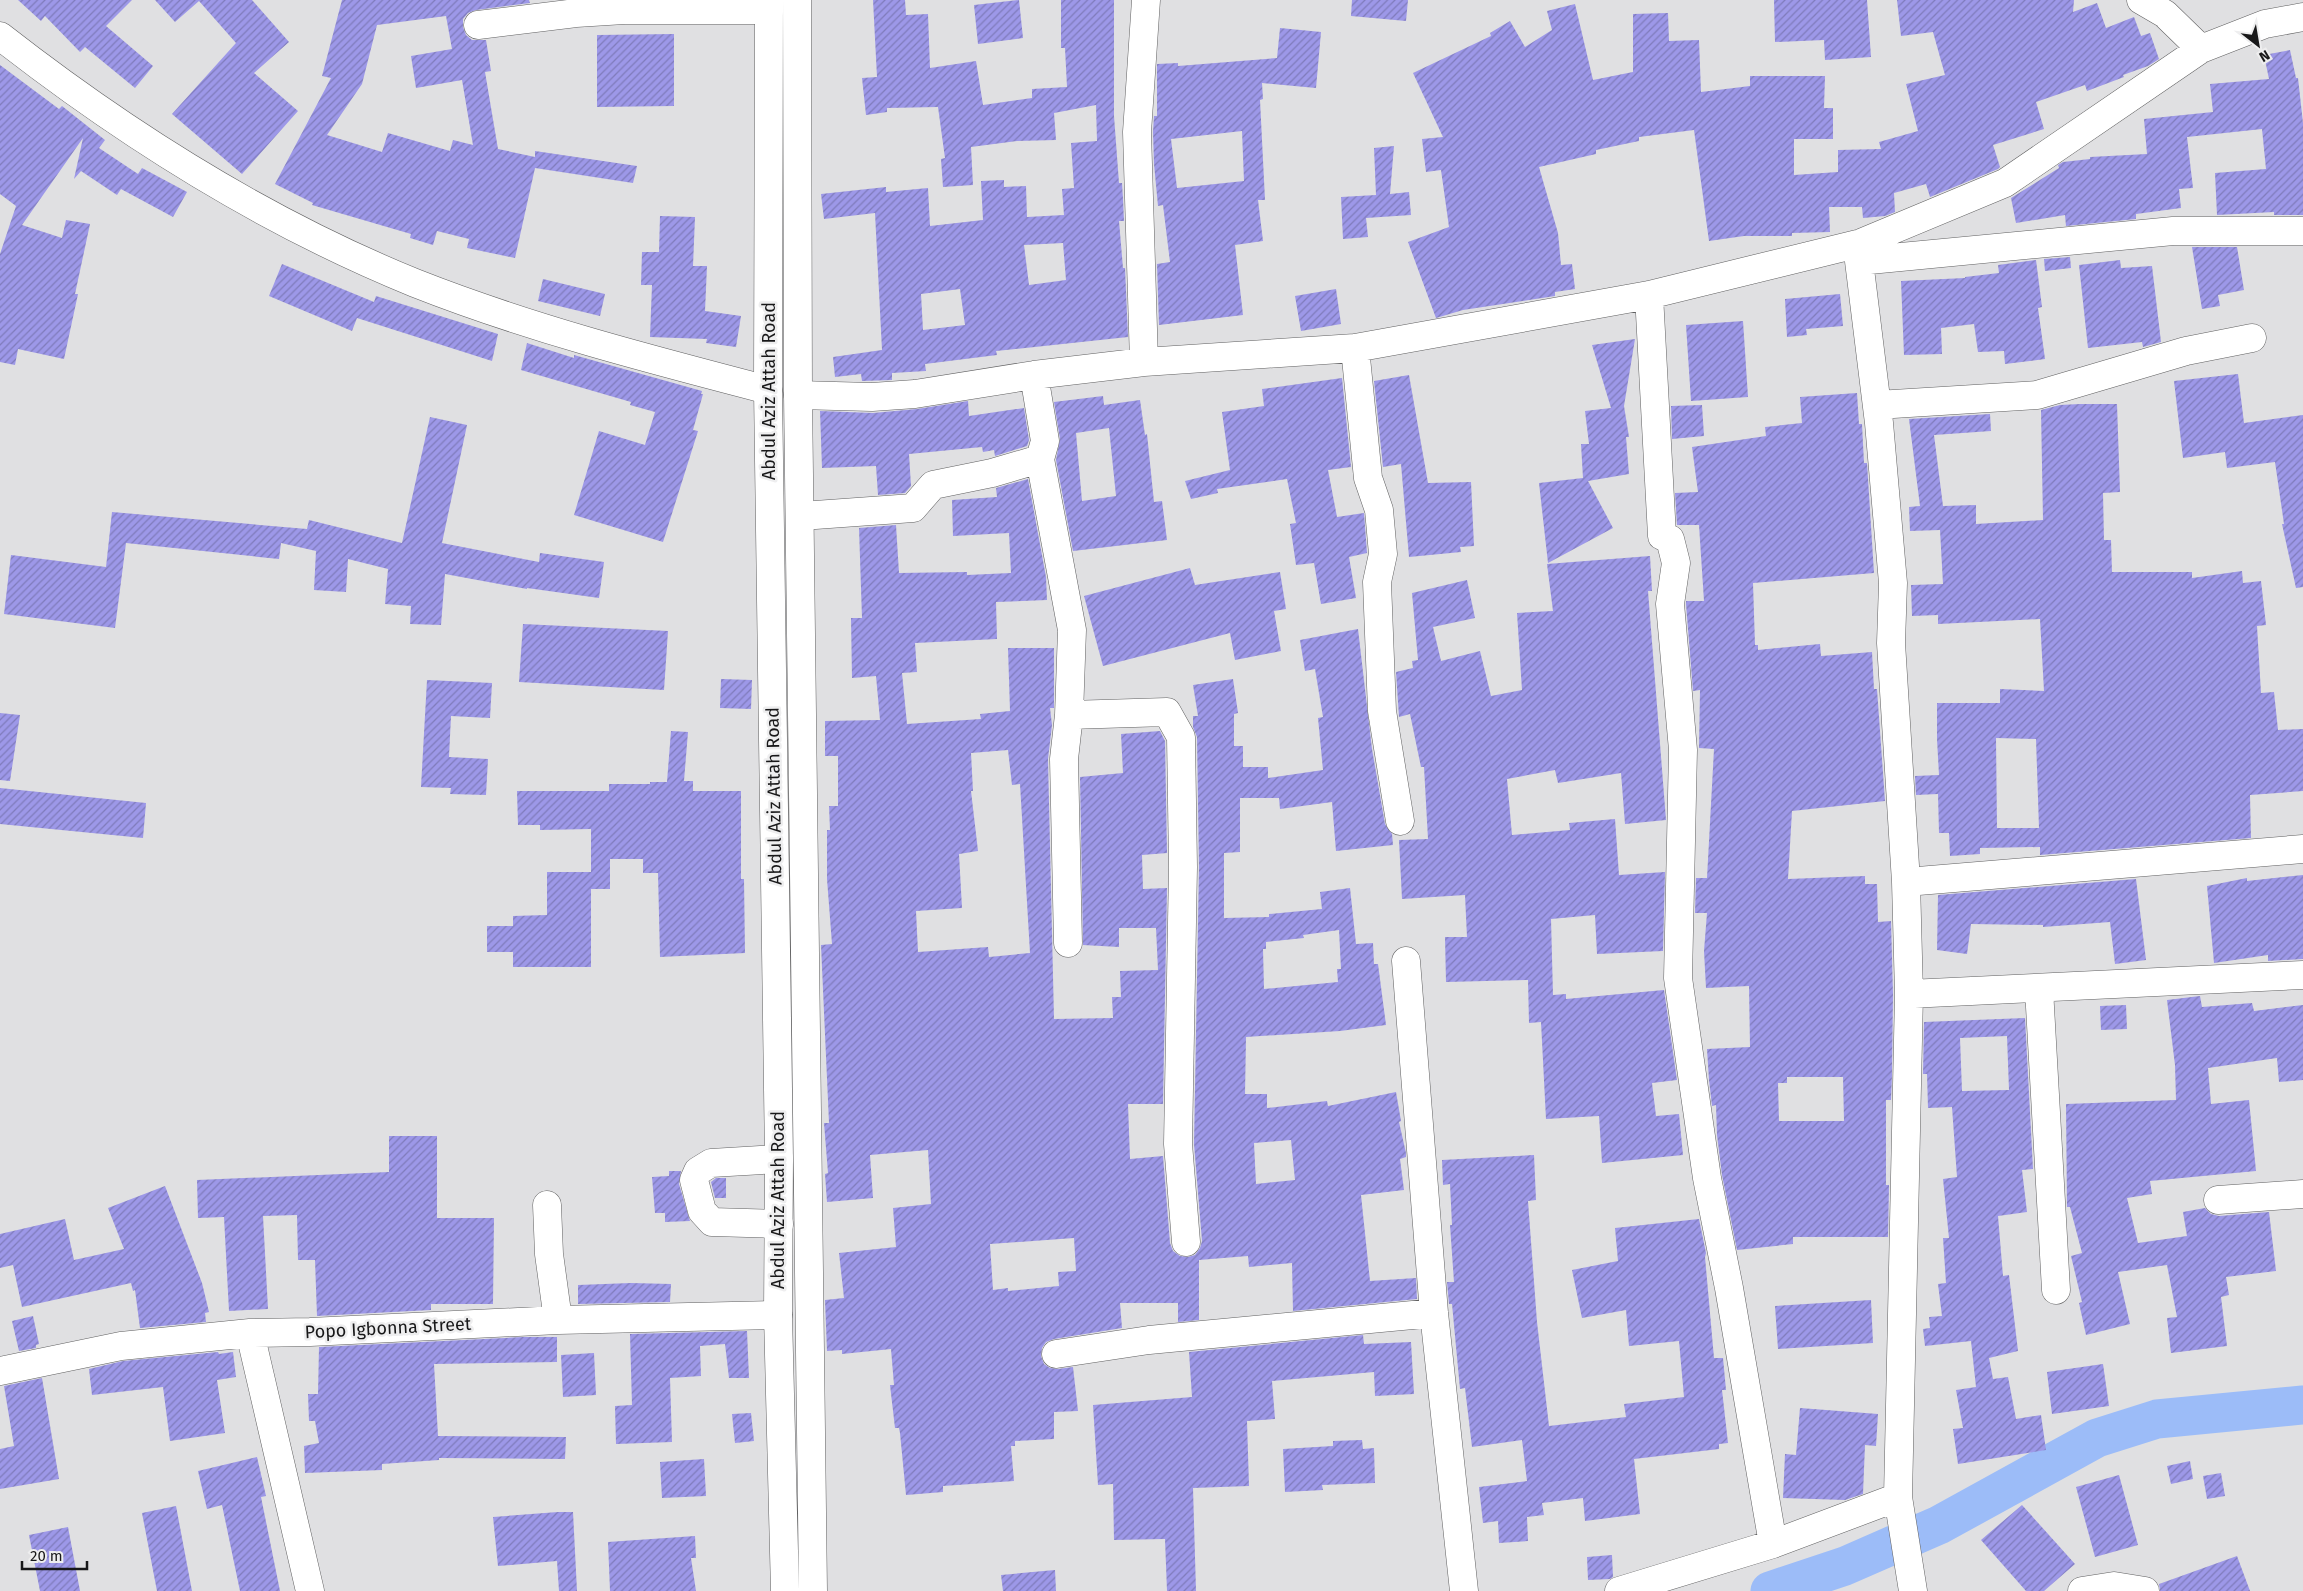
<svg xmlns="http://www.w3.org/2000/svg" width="2303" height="1591" viewBox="0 0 2303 1591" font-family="'Fira Sans',sans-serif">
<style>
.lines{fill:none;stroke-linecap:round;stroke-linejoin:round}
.river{stroke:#9cbcf8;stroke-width:39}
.building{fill:url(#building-hatch);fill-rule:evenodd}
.minor-casing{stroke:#606061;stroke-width:29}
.highway-casing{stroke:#606061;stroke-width:29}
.minor{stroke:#fff;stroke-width:28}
.highway{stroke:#fff;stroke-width:28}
.labels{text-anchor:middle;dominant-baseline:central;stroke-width:5;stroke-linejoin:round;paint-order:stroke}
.street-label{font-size:18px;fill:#181819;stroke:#eeeeef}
</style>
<defs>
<pattern id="building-hatch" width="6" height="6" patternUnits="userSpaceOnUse" patternTransform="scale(1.25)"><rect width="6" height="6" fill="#9d98e8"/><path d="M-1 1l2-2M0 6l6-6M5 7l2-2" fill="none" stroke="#7f7bbb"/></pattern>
</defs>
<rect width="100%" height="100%" fill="#e0e0e2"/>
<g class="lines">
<path class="river" d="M1770,1591l75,-25 94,-41 158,-87 60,-19 146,-14"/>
</g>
<path class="building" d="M18,0h114l-26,26 47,40 -18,22 -50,-41 -5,5 -35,-36 -4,5z
M155,0h97l37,42 -35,31 44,38 -56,63 -70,-60 64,-71 -37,-42 -24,21z
M342,0h187l1,3 -54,7 -8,3 -5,6v8l3,8 6,5h14l5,31 -6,1 13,77 37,8v-6l102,15 -4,17 -98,-15 -20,90 -48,-10 2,-9 -32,-8 -4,14 -23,-7 1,-4 -99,-29 1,-2 -38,-19 56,-106 -9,-2zM446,16l6,33 -41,7 5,32 46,-8 11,65 -20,-5 -3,11 -62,-18 -6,19 -55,-17 35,-51 15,-59z
M873,0h32l1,15 22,-1 2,54 46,-7 7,44 49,-7v-9l35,-2 -2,-39h-4v-48h53v116l5,67h3l1,16 1,22h-5l4,47h2l3,69 -132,14 1,4 -72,9 1,7 -34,2v7l-30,1 -1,-7 -26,3 -2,-20 49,-7 -7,-137 -51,6 -3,-25 65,-7v5l42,-4 2,38 53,-6 -2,-39 23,-1v7l22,-1 1,31 37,-2 -2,-26 12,-1 -3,-45 26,-2 -1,-36 -42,8 2,27 -39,1 -46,6 2,38 -30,2 -2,-28 4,-1 -7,-51 -51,1v4l-21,3 -4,-37 15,-1zM1063,243l3,37 -37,5 -5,-40zM960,289l5,36 -42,5 -2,-36z
M1019,0l4,38 -45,6 -4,-39z
M1352,0h56l-2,21 -55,-5z
M1774,0h93l4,57 -46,3 -1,-20 -49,2z
M1897,0h177l-1,12 24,-9 9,25 28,-11 7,19 9,-3 9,26 -11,7 -25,9 1,2 -37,14 -2,-6 -49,17 8,27 -51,16 7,22 -2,2 -68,28 -4,-13 -32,9 1,19 -10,4 -22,2 -1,-11h-33l1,25 -38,1v3h-48l-35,5 -15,-111 -55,7v4l-43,9v4l-57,13 19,66 3,32 11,-1 3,25 -20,3v4l-92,14 -27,8 -28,-76 41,-15 -8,-57 -15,2 -4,-33 21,-2 -30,-64 78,-37 -1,-3 20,-12 15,26 27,-17 -5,-19 28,-7 18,76 40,-8v-58l35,-1 1,28 30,-1 2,52 49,-6v-10h75l-1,32h9v31h-39v36l44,-3v-22l43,-1 -2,-7 39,-11 -12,-47 39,-9 -12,-43 -32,4z
M1280,28l41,4 -5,56 -54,-5 1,16 -3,1 5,100h-7l5,41 -28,4 8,70 -84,10 -2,-61 13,-2 -7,-57 -5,1 -4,-42 -1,-32 1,-16h3v-52l21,-1v3l99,-8zM1242,131l2,50 -67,7 -6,-49z
M674,34v72l-77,1v-72z
M2290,50l6,28h2l5,45v92h-29v-3l-57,3 -2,-42 51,-4 -4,-40 -75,8 6,51 -14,1 2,19 -45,6v5l-70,7 -1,-11 -49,8 -5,-25 48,-30 -1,-3 5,-3 27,-3v-2l57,-3 -3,-35 69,-7 -3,-28 59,-5 -5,-24z
M0,65l59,44 3,-3 43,34 -6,8 39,26 4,-6 45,24 -14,25 -52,-28 -4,6 -36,-24 -7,8 9,-41 -61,87 40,13 4,-18 24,4 -15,70h3l-14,65 -46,-10 -3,16 -15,-3v-108l16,-48 -16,-12z
M1394,146l-4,48 19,-2 2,23 -45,3 2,19 -25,2 -2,-42 35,-2 -2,-47z
M660,216l35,1 -2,49h14l-2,45 36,5 -5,31 -30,-4 1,-4 -57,-2 2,-52h-11l1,-33h17z
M2192,247h45l7,43 -26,5 2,11 -18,3z
M2070,257l1,11 -26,3 -1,-12z
M2036,260l6,47 -4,1 7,51 -40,5 -1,-13 -26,1 -4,-28 -33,4 1,26 -38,1 -3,-74 64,-3v-1l34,-4 -1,-8z
M2120,260l1,8 31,-2 9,76 -18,5 -1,-5 -54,6 -9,-83z
M282,264l92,38 2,-6 122,38 -6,27 -135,-43 -5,13 -83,-35z
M543,279l62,15 -5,22 -62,-15z
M1336,289l5,35 -40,7 -6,-35z
M1840,294l3,32 -37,3 1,6 -20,2 -2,-38z
M1743,321l5,76 -57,4 -5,-76z
M1635,339l-11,67 5,31h-3l3,37 -41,7 25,47 -65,35 -9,-80 44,-5 -2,-34h8l-4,-33 26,-3 -19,-63z
M527,343l47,15v-3l128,36 -1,3h2l-10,36 5,1 -35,111 -89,-27 25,-84 46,14 10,-33 -25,-7 1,-3 -110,-32z
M2238,374l6,49 59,-8v172l-7,1 -14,-64h2l-9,-62 -48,6 -2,-16 -42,6 -9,-77z
M1409,375l19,108 43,-1 3,64 -14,1 1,5 -52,5 -8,-93 -18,3 -9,-86z
M1342,378l9,89 -23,3 9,47 27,-4 3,40 -18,4 7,41 -35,6 -7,-41 -18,2 -6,-41 6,-1 -9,-44 -70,10 1,4 -27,6 -6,-18 45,-11 -8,-58 42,-6 -2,-17z
M1857,393l2,31h3l2,39h3l7,110 -121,10 2,62h3v5l62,-6 1,12 51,-4 2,37h3l8,112 -93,10 -4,68 77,-3v8h12l1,38 13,-1 2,73 -1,81 -1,25h-5v85h3l-1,52h-95v7l-56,6 -15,-75 -5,-40 -1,-30 -4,1 -3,-26 -2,-31 43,-2 -1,-61 -43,2 -2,-37 3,-38h-12l1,-35h11l7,-129 -15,-1 1,-58 -7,1 -7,-87v-3h18l-5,-76h-22l-2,-32 23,-1 -6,-45 74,-11 -1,-9 37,-4 -2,-26zM1787,1077h56l1,44h-65l-1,-38h9z
M1103,396l1,9 36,-5 5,35 2,-1 7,68 8,-1 5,39 -94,11 -17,-91 4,-21 -6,-37zM1109,428l7,68 -34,5 -6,-68z
M968,401l1,15 55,-8 5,32 -2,6 -32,10 -1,-6 -11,2 -1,-5 -73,7 2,32 -6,7 -27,2 -2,-29 -54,2 -2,-57 53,2 44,-4z
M2080,404h37l3,88 -17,1 1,47h7l1,32h80v6l50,-7 1,12 18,-2 5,44 -9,1 4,67 13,-1 4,38 25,-1v62l-53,4 1,43 -211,17v-8l-60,1v6l-30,2 -1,-23h-10l-1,-39 -22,1 -1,-19 24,-1 -2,-36v-36h63v-14l44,2 -4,-72 -102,5v-9l-26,1 -1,-31 32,-1 -3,-54 -30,1 -1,-24 11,-1 -11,-87 81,-5 1,17 -57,4 9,71 33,-1v19l67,-4 -2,-110 19,-5zM1996,738l40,1 3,89h-42z
M1702,405l2,31 -32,3 -1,-33z
M430,417l37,8 -25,118 97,19 1,-9 64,9 -5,36 -72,-10v1l-82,-15 -4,51 -31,-1 1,-18 -26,-2 3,-35 -40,-10 -2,33 -32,-2 2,-39 -35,-8 -2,16 -153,-16 -11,85 -111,-14 7,-59 95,12 6,-55 195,17 2,-9 93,23z
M1028,479l18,98 1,23 -51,2 1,37 -82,4 2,29 -15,1 5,51 74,-5 -1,-5 30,-3 -2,-63h46v60h-4l2,17 -4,34 6,260 59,-1 -1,-21h9l-1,-26 38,-1 -2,-42h-37v19l-36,-2 -3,-168 43,-4 -2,-39 39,-3 5,10 2,112 -25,2 1,34 24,-1 -4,216h-35l2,55 33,-3 7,87 3,8 7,5 8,1 7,-2 5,-7 2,-7 -8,-97 5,-277 -2,-130 -4,-10v-11h5l-5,-31 40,-6 5,34 -4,1v32h9v21h25v11l55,-8 -5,-52 5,-1 -8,-48 -10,2 -5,-31 58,-11 14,120 13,75 7,10 1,11 -57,6 -4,-49 -52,7 -1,-11h-39v54l-16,1v65l45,-1v-3l53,-5 -2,-17 30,-4 6,56 17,-1 1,21h4l8,61 -46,6 -94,6 -1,57h22v14l60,-7 1,5 68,-14 5,29 -2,1 7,31v4l-6,2 4,31 -43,5 9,86 46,-3 1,21 -124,12 -1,-48 -43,4 -1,-11 -49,4v60l-21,2v-19h-58l2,25 -68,11 -8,3 -4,6 -1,8 3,8 6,4 8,1 15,-2 5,44 -24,1v27l-39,2v5h-4l3,35 -71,5v6l-37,3 -6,-62 -1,-5h-4l-5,-43h4l-3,-36 -49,5v-4l-15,1 -2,-51 19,-2 -5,-45 57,-6 -3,-39 38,-4 -3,-54 -58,5 3,43 -46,4 -2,-28 3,-1 -4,-50h5l-8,-178 11,-1 -5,-65v-49h3l-1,-24h9v-50h-13v-35l55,-1 -4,-44 -24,2 -1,-60h11l-3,-90 37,-3 3,48 68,-1v3l44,-2 -2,-40 -56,3 -1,-36 45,-3 -1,-9zM1008,750l4,35 8,-1 10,169 -41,4 -1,-10 -70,5 -2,-41 46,-3 -3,-54 19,-3 -7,-60h2l-2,-38zM1339,930l2,39h-4l1,13 -74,7 -1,-40h3v-7l38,-4 -1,-3zM1291,1140l4,40 -39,4 -2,-41zM1074,1238l2,33 -18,1 1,14 -51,5v-3l-15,2 -3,-46z
M1650,556l2,35h-4l18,229 -41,4 -4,-51 -63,10 -3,-13 -48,9 5,56 58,-5 -1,-7 46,-4 4,56 46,-3 -2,79 -66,3 -2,-39 -44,4 2,76 13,-1v5l98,-9 13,90 -25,3 4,33 23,-2 4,41 -81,8 -3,-47 -53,3 -5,-97 -12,1 -1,-43 -82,2 -1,-45h22l-2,-42 -63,4 -3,-59 29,-1 -4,-72h-3l-11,-53 -11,3 -3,-45 17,-4 -1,-7 6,-1 -6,-67 55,-13 8,38 -42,9 8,34 39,-10 11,45 31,-6 -5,-77 36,-2 -6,-47z
M1190,568l5,17 85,-13 6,37 -12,2 7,40 -46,9 -5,-27 -127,33 -19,-70z
M523,624l145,7 -4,59 -145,-8z
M721,679l31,1 -1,29 -31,-1z
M427,680l65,3 -2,35 -39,-2 -2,41 39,2 -2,36 -36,-1 1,-6 -30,-1z
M0,713l20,2 -10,66 -10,-1z
M671,731l17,1 -4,49h9v10h48v88h3l1,74 -85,4 -2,-84h-15v-14h-33v30h-19v78h-78v-15h-26v-26h26v-10l34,-1v-43h44v-43l-51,1v-5h-22l-1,-34h92v-7h41v-2h17z
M0,788l146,15 -3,35 -143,-14z
M2303,875v84l-35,2v-6l-54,8 -7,-77 40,-8v3z
M2136,879l10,81 -31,4 -5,-42 -67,5v-2l-72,-1 -4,30 -30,-4 1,-55z
M2200,996l2,11 50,-4 2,8 49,-6v75l-24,2 -2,-24 -69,10 3,36 38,-4 7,71 -106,10 2,13 -25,4 11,45 49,-7 -4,-24 22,-4 6,6 8,2 50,-4 7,59 -50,6 3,18 -8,2 6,49 -56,7 -4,-35 10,-1 -10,-52 -49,7 12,52 -44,11 -7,-32 3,-1 -11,-46 11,-3 -12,-46h-3l-1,-103 110,-4 -1,-35 -8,-65z
M2126,1005l1,24 -26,1 -1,-24z
M2025,1018l8,151 -11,1 5,42 -29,4 5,60 6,-1 9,76 -29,7 4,21 15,-2 8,42 25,-4 5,35 -88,14 -5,-35 10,-1 -7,-38 20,-3 -5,-46 -46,5 -2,-17 7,-1 -1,-11 13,-1 -4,-32 8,-1 -3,-45h6l-6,-59 14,-2 -5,-70 -24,1 -1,-34h-4l1,-52zM2007,1036l2,54 -47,1 -2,-53z
M389,1136h48v82h57l-1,86h-62v6l-114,6 -2,-56h-17l-1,-45 -34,1 5,93 -39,2 -5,-94 -26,1 -1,-38 192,-8z
M1534,1155l2,45 -8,1 9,121 12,104 77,-9 -2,-13 60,-7 -5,-56 -50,5 -3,-36 -44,8 -10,-48 46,-9 -3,-33 84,-9 7,34 -1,4 9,101h9l3,32h-4l6,53 -9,1v5l-85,10 6,55 -55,7 -2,-23 -41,5 2,12 -17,2 1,24 -29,2 -1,-22 -15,2 -4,-36 48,-6 -5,-41 -50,7 -7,-59 -5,1 -8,-85h-3l-2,-22h7l-4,-57h2l-2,-41 -7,1 -1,-25z
M669,1171h12l-2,13 11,37 -25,1v-9h-10l-3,-36 17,-1z
M716,1178h10v20h-11l-4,-16z
M165,1186l37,97 7,29 -4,1 1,9 -66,6 -5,-38 -2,1 -2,-8 -109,24 -9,-42 -13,3v-34l65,-15 9,41 50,-11 -16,-41z
M631,1283l40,1 -1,18 -92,2v-19z
M1871,1300l2,43 -95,6 -3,-43z
M33,1316l6,28 -3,1v3l-17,3 -7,-30z
M747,1331l2,47h-20l-4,-34 -25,2 1,30 -31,2 2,64 -56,2 -1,-38 17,-1 -2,-71z
M1363,1335l1,9 47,-2 3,52 -39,2 -1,-24 -102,9 3,38 -28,2 2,65 -56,2 3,103h-29l-2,-52 -51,1 -1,-56 -15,1 -5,-80 99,-8 -3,-45z
M523,1337h34v25l-123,2 4,72 128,1 -1,22 -126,-1v2l-57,4v6l-77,3 -1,-27 15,-3 -4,-22h-6l-1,-27h10l1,-47z
M218,1352l1,2 14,-2 3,25 -19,3 8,53 -55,8 -7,-54 -71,8 -3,-26 34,-8z
M594,1353l2,42 -33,2 -2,-42z
M2103,1364l6,42 -57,8 -5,-42z
M42,1378l17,101 -59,10v-40l14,-3 -10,-60z
M1800,1408l78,6 -2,32 -11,-1 -2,49 -18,6 -62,-2 2,-44 11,1z
M751,1413l3,28 -19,2 -3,-29z
M1362,1440l1,9 11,-1 1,35 -53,2 1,5 -38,2 -2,-43 50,-3v-5z
M257,1457l9,39 -5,1 19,94h-40l-18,-86 -15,4 -9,-38z
M704,1459l2,37 -44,2 -2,-36z
M2190,1461l3,18 -22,5 -4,-18z
M2221,1473l4,23 -18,3 -4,-23z
M2119,1475l19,70 -43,12 -19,-70z
M2022,1505l53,59 -31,27h-18l-45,-51z
M176,1506l16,85h-35l-15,-78z
M558,1512h15l4,79h-18l-2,-30 -59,5 -5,-49z
M68,1527l12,64h-40l-11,-56z
M695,1536l1,22h-5l5,33h-86l-2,-49z
M1612,1555l1,22 -3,2 -22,1 -1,-23z
M2237,1556l13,35h-90l-1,-7z
M1055,1570l1,21h-53l-2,-16z"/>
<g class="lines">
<defs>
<path id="minor" d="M2141,0l24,14 36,35
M478,25l98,-12 48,-3h145
M0,36c128,100 265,186 415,247 114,45 234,76 353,107
M1861,243l-2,18 20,162 14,160 -2,60 15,239 3,112 -11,503 15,94
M1859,261l314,-30h130
M1649,295l13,241 8,3 6,24 -6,41 13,146 -5,228 29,200 22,110 44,256
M1355,348l13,130 11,32 4,44 -6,28 5,129 18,110
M1144,362l-7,-230 9,-132
M1034,375l11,66 -5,18 32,171 -3,85 -5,44 4,184
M798,395l74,2 43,-3 119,-19 110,-13 211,-14 294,-53 212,-52 144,-60 196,-134 64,-25 38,-7
M1877,405l160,-10 149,-44 66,-13
M801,516l112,-8 20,-23 59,-12 48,-14
M1069,715l98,-3 14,25 2,130 -5,277 8,98
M1906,882l397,-33
M1406,961l28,352 30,278
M2039,989l17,301
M1909,994l394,-19
M2218,1200l85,-6
M547,1205l2,49 9,66
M779,1224l-67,-2 -10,-11 -8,-31 4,-9 13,-8 68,-4
M250,1333l60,258
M1056,1354l93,-14 285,-27
M0,1371l121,-25 129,-13 60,-1 248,-12 220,-5
M1619,1591l154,-47 125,-47
M2082,1591l32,-5 31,5"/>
<path id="highway" d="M769,0l-1,390 11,769 -1,156 7,276
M797,0l1,395 15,1196"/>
</defs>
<use href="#minor" class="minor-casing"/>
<use href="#highway" class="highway-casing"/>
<use href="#minor" class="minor"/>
<use href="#highway" class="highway"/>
</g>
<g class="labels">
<g class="street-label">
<text transform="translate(769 391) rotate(-90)">Abdul Aziz Attah Road</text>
<text transform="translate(774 796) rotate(-91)">Abdul Aziz Attah Road</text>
<text transform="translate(778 1200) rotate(-90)">Abdul Aziz Attah Road</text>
<text transform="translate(388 1328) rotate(-3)">Popo Igbonna Street</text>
</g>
</g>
<g transform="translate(2258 45) rotate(149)" stroke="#eeeeef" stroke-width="4" paint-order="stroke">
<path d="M0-4L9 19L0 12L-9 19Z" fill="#181819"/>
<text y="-8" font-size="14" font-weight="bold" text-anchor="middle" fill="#181819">N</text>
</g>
<path d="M22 1561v8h65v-8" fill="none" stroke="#181819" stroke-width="2.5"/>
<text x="30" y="1561" font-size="15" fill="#181819" stroke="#eeeeef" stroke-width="4" paint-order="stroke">20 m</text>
</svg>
